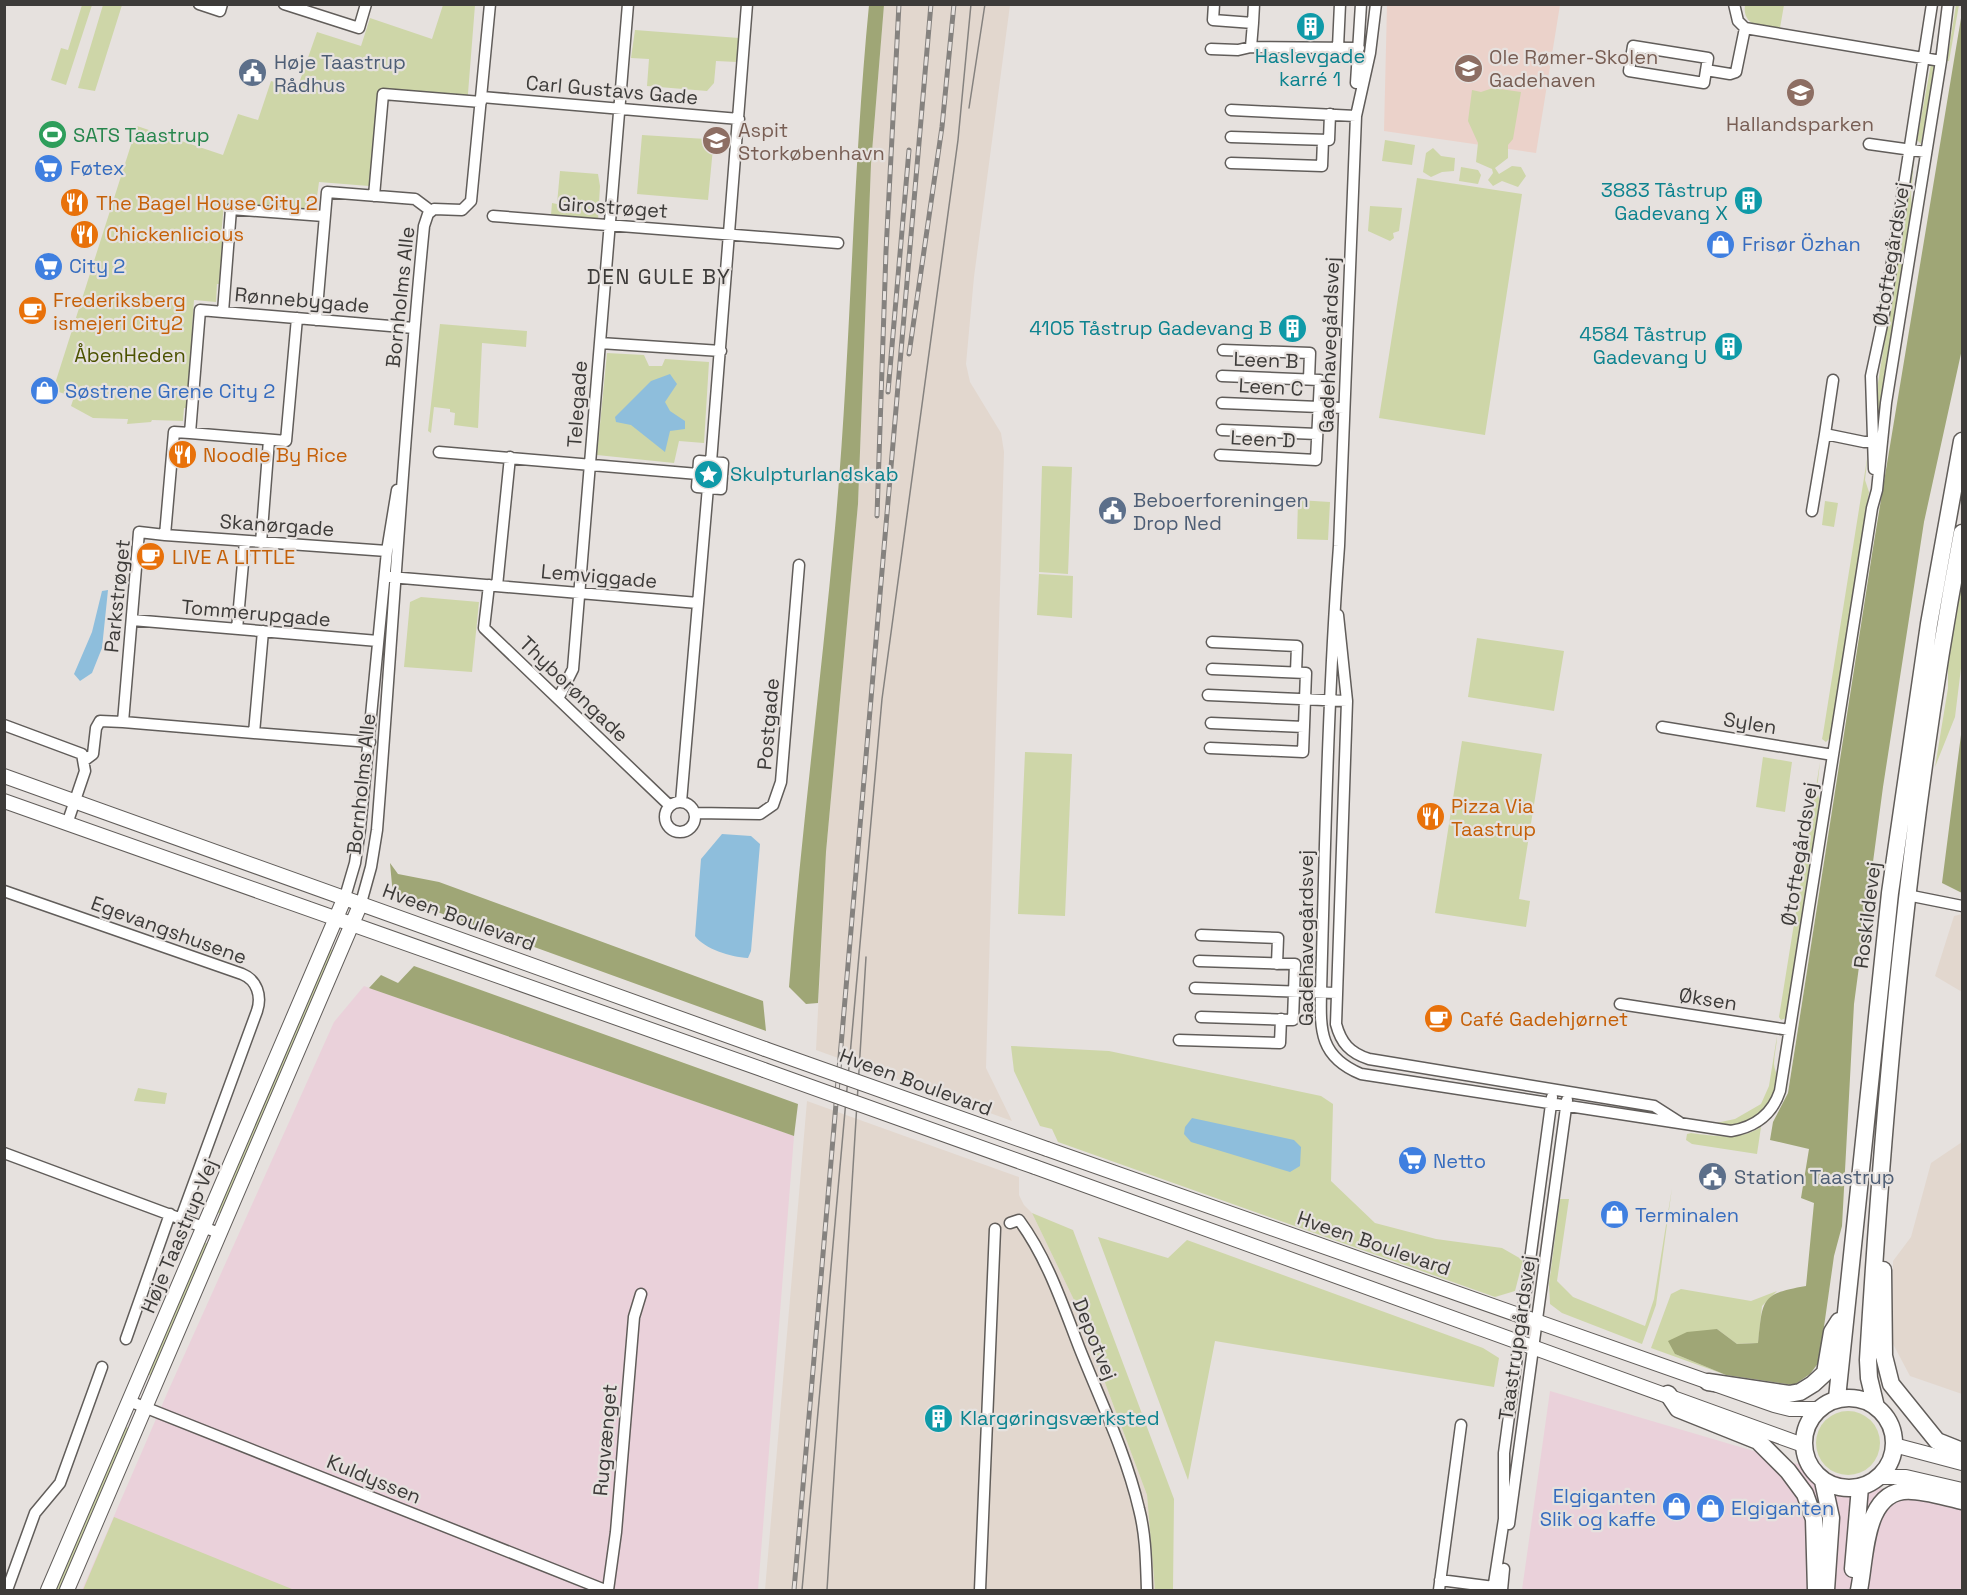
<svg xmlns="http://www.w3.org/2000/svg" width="1967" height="1595" viewBox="0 0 1967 1595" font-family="'Space Grotesk',sans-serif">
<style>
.built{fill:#e2d7ce}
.industrial{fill:#ead1da}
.education{fill:#ebd2ca}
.green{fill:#ced6a8}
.forest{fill:#9fa676}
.water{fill:#8ebedc}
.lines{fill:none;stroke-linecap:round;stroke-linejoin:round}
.minor-casing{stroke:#615d5a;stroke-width:13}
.tertiary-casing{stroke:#615d5a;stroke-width:16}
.secondary-casing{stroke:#615d5a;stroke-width:19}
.minor{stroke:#fff;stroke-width:10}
.tertiary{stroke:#fff;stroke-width:14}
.secondary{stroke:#fff;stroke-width:16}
.tram{stroke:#85827f;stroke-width:1.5}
.rail-casing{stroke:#85827f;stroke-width:5}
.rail{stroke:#e6e1de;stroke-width:3;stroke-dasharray:9;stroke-linecap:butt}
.tertiary-bridge-casing{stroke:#615d5a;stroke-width:16;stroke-linecap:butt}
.tertiary-bridge{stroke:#fff;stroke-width:14}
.labels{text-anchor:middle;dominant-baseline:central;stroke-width:4.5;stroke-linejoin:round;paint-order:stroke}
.culture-label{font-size:20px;fill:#0d838f;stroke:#e6e1de;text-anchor:end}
.education-label{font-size:20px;fill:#785e54;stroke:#e6e1de;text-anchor:start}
.service-label{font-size:20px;fill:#4e5e75;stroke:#e6e1de;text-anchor:start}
.street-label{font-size:20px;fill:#3d3b39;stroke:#e6e1de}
.leisure-label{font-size:20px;fill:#27864d;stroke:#e6e1de;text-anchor:start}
.shop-label{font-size:20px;fill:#366cbe;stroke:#e6e1de;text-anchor:start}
.food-label{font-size:20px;fill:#c56008;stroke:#e6e1de;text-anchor:start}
.park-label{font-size:20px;fill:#4c5300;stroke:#e6e1de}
.neighbourhood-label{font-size:21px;letter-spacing:1.5px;fill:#3d3b39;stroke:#e6e1de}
</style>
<rect width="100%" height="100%" fill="#e6e1de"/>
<path class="built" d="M884,5h126l-36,272 -8,87 4,18 31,51 3,19 -18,616 26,53 -196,-71 10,-198 32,-348 13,-340z
M1962,914v78l-27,-16 19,-60z
M807,1101l212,76v18l5,10 8,8 42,87 73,195 8,95h-390z
M1962,1142v252l-52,-18 -18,-34 1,-81 18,-24 20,-74z"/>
<path class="industrial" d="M364,986l430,150 -36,454h-676l87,-201 165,-367z
M1550,1391l377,111 35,6v82h-440z"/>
<path class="education" d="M1387,5h173l-24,148 -152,-22z"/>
<path class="green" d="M82,5h10l-26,80 -15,-5 10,-32 7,2z
M103,5h19l-27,86 -17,-3z
M443,5h32l-8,101 -88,-8 -10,88 -50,-4 -4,30 -91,-8 -3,32 5,2 -3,46h-6l-1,18 -22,-2 -2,29 3,1 -7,78h-4l-1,13 -31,-1 -1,2 -24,2 1,-5 -35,-1 -22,-12 3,-9 -21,-7 84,-264 86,29 15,-41 20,6 13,-39 26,8 20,-57 44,14 9,-28 62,21z
M1745,5h39l-4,23c-17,-1 -38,-1 -35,-23z
M1956,5h3l-10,56h-2z
M635,30l104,8 -2,24 -21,-1 -2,22 -7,8 -60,-5 2,-27 -18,-1z
M1931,64l4,4 -14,76 -4,-4z
M1493,88l28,4 -8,47 -5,6v13l-13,10 4,6 13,-8 9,1 5,9 -8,11 -16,-6 -9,5 -5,-6 5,-7 -1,-4 -16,-7 2,-19 -10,-22 4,-31 9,2z
M642,135l64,4 7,9 -5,52 -71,-6z
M1385,140l30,5 -3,20 -30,-4z
M1433,148l8,8 14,2 -1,13 -12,1 -11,5 -8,-5 3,-19z
M1914,158l-3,38 1,11 -35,221 1,-45z
M1461,167l17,3 3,5 -3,9 -19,-3z
M560,171l38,3 2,12 -2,34 -47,-5 1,-12 5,1z
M1417,178l105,16 -37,241 -106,-17z
M1370,206l32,2 -3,23 -6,2 1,5 -4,3 -22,-10z
M440,324l87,7 -1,16 -44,-4 -4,85 -24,-3 1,-12 -5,-1v-3l-16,-2 -3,26 -3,-2z
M607,353l37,2 5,11h13l3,-7 44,3 -5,81 -25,-2 -5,22 -77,-8z
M1868,453l-3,27 4,12 -39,246 -4,4 -4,-3 1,-5z
M1042,466l30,1 -4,107 -29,-2z
M1298,500l32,2 -2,38 -31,-1z
M1825,501l13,2 -4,24 -12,-2z
M1962,568v92l-7,57 -20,50 13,-79v-37z
M1039,574l34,2 -1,42 -35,-3z
M421,597l58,5 -7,70 -68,-5 6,-65z
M1477,638l87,13 -10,60 -86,-14z
M1462,741l80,13 -23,145 11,2 -4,26 -91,-14z
M1025,752l47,2 -7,162 -47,-2z
M1763,757l29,5 -7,50 -29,-5z
M1820,762l-3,28 3,12 -34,216 -5,2 -2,-3z
M329,949l6,2 -114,263 -5,-2z
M1777,1036c0,9 -3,19 -3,28 0,5 3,9 3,14 1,25 -25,48 -49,48 -11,0 -22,-4 -32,-6l20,3 19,-4 26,-15 8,-18z
M1011,1046l98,5 212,45 12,8 -2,77 44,42 61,16 66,9 21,12 -8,31 -20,6 -437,-155 -6,-13 -12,-3 -26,-55z
M138,1088l29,5 -2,11 -31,-3z
M1761,1127l-4,27 -65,-10 -6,-4 1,-6 4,-1c24,3 48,8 70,-6z
M1672,1188l-16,117 -14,39 -80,-31 -12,-9 -1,-20 11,-85h9l-12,82 16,16 72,29 9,-27z
M1032,1213l41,17 101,269 -1,91h-18l-8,-95 -73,-195z
M1098,1237l70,21 19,-18 296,108 16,10 -5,29 -279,-46 -27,139z
M203,1242l6,2 -57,132 -5,-2z
M1681,1289l70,12 26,-10 -15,15 -4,37 -21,1 -20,-15 -42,25 51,21 -75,-27 20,-54z
M1816 1443a32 32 0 1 1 64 0a32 32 0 1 1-64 0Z
M125,1427l4,1 -70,162h-6z
M114,1517l178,72v1h-209z"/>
<path class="forest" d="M869,5h15l-13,159 -13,340 -32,348 -8,151 -12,1 -17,-17c12,-153 32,-306 46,-459 16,-174 17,-349 34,-523z
M1962,12v337l-38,173 -41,265 -29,217 -12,222 -8,30 -15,106 -9,12 -16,11 -68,-10 -51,-21 -7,-13 19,-9 30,-3 20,15 21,-1c5,-44 2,-49 48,-57l8,-83 -13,-5 8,-49 -39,-9 3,-18 15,-29 85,-545z
M1962,727v166l-20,-10z
M390,863l8,11 41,8 324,119 3,30 -373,-135z
M414,966l384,138 -4,32 -425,-148 12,-13 17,8z"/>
<path class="water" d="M670,374l7,10 -12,18 5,9 15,10v8l-15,2 -5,21 -34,-27 -15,-3 -1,-5 36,-36z
M108,590l-6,58 -10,25 -12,8 -6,-7 18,-42 10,-41z
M722,834l29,2 9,8 -9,107 -3,7c-18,-1 -43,-9 -53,-22l6,-77z
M1192,1118l102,22 7,7 -1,19 -10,6 -99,-30 -7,-8 1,-7z"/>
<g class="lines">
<defs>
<path id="minor" d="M199,4l21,7 2,-7
M284,4l75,24 7,-24
M1214,4l-1,16 40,3 -2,24 108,1
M1376,4l-6,49 -14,63 -17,430c-11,149 -14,297 -18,446 -1,39 -1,65 40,82l370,57c24,-4 41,-16 49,-40l92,-583 5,-18 9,-87 55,-342 7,-57
M1734,4l4,17 7,7 196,33
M1253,23l1,-19
M1633,46l75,12 -4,25 -75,-12z
M1338,47l2,-43
M1211,49l27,1 13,-3
M1706,70l24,4 6,-2 9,-44
M1356,83l5,-79
M482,97l257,22
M1231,110l125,6
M1231,137l98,3 1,-26
M1869,144l57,8
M1231,163l91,3 1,-26
M374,196l9,-102 98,8
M493,216l345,27
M223,312l191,16
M316,320l11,-128 88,7 16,12
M600,343l121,8
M1223,350l87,3 -1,26
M1222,403l122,5
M1222,430l95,4
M190,433l96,8 11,-123
M1825,434l8,-54
M439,452l259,22
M1220,455l96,5 4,-80 -98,-4
M699,461l24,2 -2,26 -24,-2z
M711,462l36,-458
M1874,469l-3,-93 12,-56 49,-316
M1812,511l13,-77 39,8h18
M165,535l222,16
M261,543l8,-103
M390,577l308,26
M489,585l-5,43 186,178
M497,586l13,-129
M1338,615l9,86 -11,323c5,19 14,29 33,35l285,47 25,16
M132,620l246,21
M237,629l8,-88
M263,631l-9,102 116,9
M1212,642l85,4 -1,26
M1208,695l139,6
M558,699l15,-30 55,-665
M123,722l131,11
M1211,723l93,4
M4,725l78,29 3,17 -18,53
M1662,727l171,28
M1210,748l93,4 3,-79 -94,-4
M85,760l8,-6 3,-26 4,-7 23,1 16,-190 26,3 9,-103 16,1 10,-123 23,2 8,-103 93,7
M681,802l27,-315
M665 817a15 15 0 1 1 30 0a15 15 0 1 1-30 0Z
M695,813l65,1 13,-9 8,-23 18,-217
M4,891l238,83c15,6 20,22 15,37l-76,207
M1907,895l55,11
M345,897l10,-34 5,-34 27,-278 10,-61
M361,903l10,-36 6,-37c16,-201 27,-403 47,-604l4,-12 6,-5 28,1 9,-9 19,-197
M1201,935l77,3 -1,26
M1199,961l96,3 -2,56 -92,-3
M1195,988l142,5
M1620,1004l169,26
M1179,1040l101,3 1,-24
M4,1153l215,80
M1010,1223l9,-3c28,38 43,83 60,127 21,53 47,106 60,162 7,27 7,54 8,81
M126,1339l44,-125
M129,1401l476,189
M1509,1524l58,-424
M1440,1580l54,7
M7,1590l28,-77 25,-30 42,-116
M608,1590l8,-58 18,-215 7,-23
M980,1590l15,-361
M1439,1590l22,-165
M1493,1590l11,-71v-66l48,-356
M1502,1590l2,-21"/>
<path id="tertiary" d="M4,776l761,273
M4,801l760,269
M1047,1149l727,256 16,4h28
M1035,1167l768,278
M1894,1445l68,18
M1879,1477h27l56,13
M48,1590l297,-693
M67,1590l294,-687"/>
<path id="secondary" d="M1883,1270l1,86 7,28 46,57 25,10
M1708,1382l81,12 11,-2 13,-8 12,-11 7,-41 7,-11
M1668,1394l10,15 80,32 30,30 17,23 9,25 2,71
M1804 1443a45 45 0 1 1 90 0a45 45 0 1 1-90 0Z
M1837,1398l53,-505 39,-269 33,-183
M1876,1407l-7,-29 -1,-18c17,-277 42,-554 94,-827
M1823,1481l8,37 -5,72
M1853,1569l7,-82
M1859,1590c7,-32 4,-103 53,-99 17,1 34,6 50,10"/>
</defs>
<use href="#minor" class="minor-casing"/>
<use href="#tertiary" class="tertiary-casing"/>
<use href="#secondary" class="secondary-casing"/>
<use href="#minor" class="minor"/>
<use href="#tertiary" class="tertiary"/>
<use href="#secondary" class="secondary"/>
<path class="tram" d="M969,108l16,-104
M802,1590l80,-891 76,-559 13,-136
M827,1590l39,-633"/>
<defs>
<path id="rail" d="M909,354l33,-227 12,-123
M888,392l21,-242
M877,516l9,-265 13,-247
M794,1590l137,-1586"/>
</defs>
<use href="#rail" class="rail-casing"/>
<use href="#rail" class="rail"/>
<defs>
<path id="tertiary-bridge" d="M765,1049l282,100
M764,1070l271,97"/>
</defs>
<use href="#tertiary-bridge" class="tertiary-bridge-casing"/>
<use href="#tertiary-bridge" class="tertiary-bridge"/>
</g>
<defs>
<symbol id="building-disc" viewBox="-11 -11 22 22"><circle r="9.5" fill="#0f9aa8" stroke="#e6e1de"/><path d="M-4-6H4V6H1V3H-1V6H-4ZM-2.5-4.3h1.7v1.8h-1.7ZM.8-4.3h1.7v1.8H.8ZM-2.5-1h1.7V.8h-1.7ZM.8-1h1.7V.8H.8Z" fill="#fff"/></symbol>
<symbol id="school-disc" viewBox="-11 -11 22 22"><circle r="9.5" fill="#8d6e63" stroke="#e6e1de"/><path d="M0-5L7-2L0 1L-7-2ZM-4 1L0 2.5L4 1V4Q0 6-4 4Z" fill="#fff"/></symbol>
<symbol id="civic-disc" viewBox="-11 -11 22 22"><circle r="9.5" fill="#5c6f8a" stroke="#e6e1de"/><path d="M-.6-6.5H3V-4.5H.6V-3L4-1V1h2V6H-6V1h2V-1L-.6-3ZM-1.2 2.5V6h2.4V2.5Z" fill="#fff"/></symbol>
<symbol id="stadium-disc" viewBox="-11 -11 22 22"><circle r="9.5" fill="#2e9e5b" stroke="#e6e1de"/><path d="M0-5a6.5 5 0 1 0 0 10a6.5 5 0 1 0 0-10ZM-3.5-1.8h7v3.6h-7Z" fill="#fff"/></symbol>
<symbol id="supermarket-disc" viewBox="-11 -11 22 22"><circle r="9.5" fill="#3f7fe0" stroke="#e6e1de"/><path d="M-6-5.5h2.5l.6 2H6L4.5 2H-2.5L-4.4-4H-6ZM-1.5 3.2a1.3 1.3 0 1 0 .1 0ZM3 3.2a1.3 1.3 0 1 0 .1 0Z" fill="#fff"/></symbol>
<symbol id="restaurant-disc" viewBox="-11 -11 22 22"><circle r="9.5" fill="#e8710a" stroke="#e6e1de"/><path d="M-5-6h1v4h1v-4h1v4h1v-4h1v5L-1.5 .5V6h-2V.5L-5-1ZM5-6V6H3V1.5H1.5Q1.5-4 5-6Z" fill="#fff"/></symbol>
<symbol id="shop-disc" viewBox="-11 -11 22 22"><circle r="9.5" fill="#3f7fe0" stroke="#e6e1de"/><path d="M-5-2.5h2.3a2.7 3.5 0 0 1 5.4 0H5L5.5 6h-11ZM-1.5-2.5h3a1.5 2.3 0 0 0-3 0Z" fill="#fff"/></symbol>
<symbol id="cafe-disc" viewBox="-11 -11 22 22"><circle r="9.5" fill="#e8710a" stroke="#e6e1de"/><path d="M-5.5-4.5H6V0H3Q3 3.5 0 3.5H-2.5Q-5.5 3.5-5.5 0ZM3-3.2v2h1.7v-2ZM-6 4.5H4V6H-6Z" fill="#fff"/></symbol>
<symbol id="sight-disc" viewBox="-11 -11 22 22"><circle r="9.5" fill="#0f9aa8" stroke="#e6e1de"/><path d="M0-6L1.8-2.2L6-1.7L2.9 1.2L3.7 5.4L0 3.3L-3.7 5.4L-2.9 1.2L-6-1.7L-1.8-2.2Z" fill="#fff"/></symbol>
</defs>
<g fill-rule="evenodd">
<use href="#building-disc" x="1294" y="10" width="33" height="33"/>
<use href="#school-disc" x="1452" y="52" width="33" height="33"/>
<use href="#civic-disc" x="236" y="56" width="33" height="33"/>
<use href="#school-disc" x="1784" y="76" width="33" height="33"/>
<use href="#stadium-disc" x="36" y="118" width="33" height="33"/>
<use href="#school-disc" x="700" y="124" width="33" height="33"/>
<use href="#supermarket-disc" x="32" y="152" width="33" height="33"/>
<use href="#building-disc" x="1732" y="184" width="33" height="33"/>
<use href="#restaurant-disc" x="58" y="186" width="33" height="33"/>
<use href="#restaurant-disc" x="68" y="218" width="33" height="33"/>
<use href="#shop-disc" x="1704" y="228" width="33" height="33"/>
<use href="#supermarket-disc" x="32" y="250" width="33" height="33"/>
<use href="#cafe-disc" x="16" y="294" width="33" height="33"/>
<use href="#building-disc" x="1276" y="312" width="33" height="33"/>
<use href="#building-disc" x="1712" y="330" width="33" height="33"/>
<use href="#shop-disc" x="28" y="374" width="33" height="33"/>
<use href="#restaurant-disc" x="166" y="438" width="33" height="33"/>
<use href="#sight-disc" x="692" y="458" width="33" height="33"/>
<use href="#civic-disc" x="1096" y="494" width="33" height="33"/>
<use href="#cafe-disc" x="134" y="540" width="33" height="33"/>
<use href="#restaurant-disc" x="1414" y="800" width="33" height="33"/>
<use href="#cafe-disc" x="1422" y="1002" width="33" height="33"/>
<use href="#supermarket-disc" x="1396" y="1144" width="33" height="33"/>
<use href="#civic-disc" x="1696" y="1160" width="33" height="33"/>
<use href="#shop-disc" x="1598" y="1198" width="33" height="33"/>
<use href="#building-disc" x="922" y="1402" width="33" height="33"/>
<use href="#shop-disc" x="1660" y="1490" width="33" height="33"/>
<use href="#shop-disc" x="1694" y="1492" width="33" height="33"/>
</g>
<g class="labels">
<g class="culture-label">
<text x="1310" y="56" text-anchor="middle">Haslevgade<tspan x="1310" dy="23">karré 1</tspan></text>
<text x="1728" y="190">3883 Tåstrup<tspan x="1728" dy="23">Gadevang X</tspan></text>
<text x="1272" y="328">4105 Tåstrup Gadevang B</text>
<text x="1707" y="334">4584 Tåstrup<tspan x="1707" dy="23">Gadevang U</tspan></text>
<text x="730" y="474" text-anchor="start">Skulpturlandskab</text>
<text x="960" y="1418" text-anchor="start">Klargøringsværksted</text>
</g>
<g class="education-label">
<text x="1489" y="57">Ole Rømer-Skolen<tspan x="1489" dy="23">Gadehaven</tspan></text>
<text x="1800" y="124" text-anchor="middle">Hallandsparken</text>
<text x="738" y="130">Aspit<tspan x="738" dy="23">Storkøbenhavn</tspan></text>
</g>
<g class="service-label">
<text x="274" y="62">Høje Taastrup<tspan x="274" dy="23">Rådhus</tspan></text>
<text x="1133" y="500">Beboerforeningen<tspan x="1133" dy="23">Drop Ned</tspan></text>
<text x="1734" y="1177">Station Taastrup</text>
</g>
<g class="street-label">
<text transform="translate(612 90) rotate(5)">Carl Gustavs Gade</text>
<text transform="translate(613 207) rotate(4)">Girostrøget</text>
<text transform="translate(1891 254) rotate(-81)">Øtoftegårdsvej</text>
<text transform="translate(400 297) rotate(-84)">Bornholms Alle</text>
<text transform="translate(302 300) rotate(5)">Rønnebygade</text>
<text transform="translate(1329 345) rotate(-88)">Gadehavegårdsvej</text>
<text transform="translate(1266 360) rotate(2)">Leen B</text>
<text transform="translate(1271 387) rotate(3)">Leen C</text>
<text transform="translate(577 404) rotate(-86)">Telegade</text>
<text transform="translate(1263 439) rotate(3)">Leen D</text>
<text transform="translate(277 525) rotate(4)">Skanørgade</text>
<text transform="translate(599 576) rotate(5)">Lemviggade</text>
<text transform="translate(117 596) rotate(-84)">Parkstrøget</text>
<text transform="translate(256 613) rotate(5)">Tommerupgade</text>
<text transform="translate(574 689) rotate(44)">Thyborøngade</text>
<text transform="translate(1750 723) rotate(9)">Sylen</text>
<text transform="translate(768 724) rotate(-85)">Postgade</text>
<text transform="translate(361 784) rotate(-84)">Bornholms Alle</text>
<text transform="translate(1799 854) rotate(-81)">Øtoftegårdsvej</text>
<text transform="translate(1867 915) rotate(-83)">Roskildevej</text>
<text transform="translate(459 917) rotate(20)">Hveen Boulevard</text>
<text transform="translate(169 930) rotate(20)">Egevangshusene</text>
<text transform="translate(1306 938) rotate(-90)">Gadehavegårdsvej</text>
<text transform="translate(1708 999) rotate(9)">Øksen</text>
<text transform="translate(916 1082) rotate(20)">Hveen Boulevard</text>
<text transform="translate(179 1236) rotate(-67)">Høje Taastrup Vej</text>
<text transform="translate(1374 1243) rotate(19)">Hveen Boulevard</text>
<text transform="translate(1517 1338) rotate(-82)">Taastrupgårdsvej</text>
<text transform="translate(1095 1339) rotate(68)">Depotvej</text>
<text transform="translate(605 1440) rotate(-85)">Rugvænget</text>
<text transform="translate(374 1479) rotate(22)">Kuldyssen</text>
</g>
<g class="leisure-label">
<text x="73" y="135">SATS Taastrup</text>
</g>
<g class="shop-label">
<text x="70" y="168">Føtex</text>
<text x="1742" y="244">Frisør Özhan</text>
<text x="69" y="266">City 2</text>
<text x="65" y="391">Søstrene Grene City 2</text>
<text x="1433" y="1161">Netto</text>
<text x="1635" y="1215">Terminalen</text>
<text x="1656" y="1496" text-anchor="end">Elgiganten<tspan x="1656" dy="23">Slik og kaffe</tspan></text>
<text x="1731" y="1508">Elgiganten</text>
</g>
<g class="food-label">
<text x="96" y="203">The Bagel House City 2</text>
<text x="106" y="234">Chickenlicious</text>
<text x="53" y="300">Frederiksberg<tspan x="53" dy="23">ismejeri City2</tspan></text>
<text x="203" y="455">Noodle By Rice</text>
<text x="172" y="557">LIVE A LITTLE</text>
<text x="1451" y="806">Pizza Via<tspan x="1451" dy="23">Taastrup</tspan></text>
<text x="1460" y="1019">Café Gadehjørnet</text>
</g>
<g class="park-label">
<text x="130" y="355">ÅbenHeden</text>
</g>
<g class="neighbourhood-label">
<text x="659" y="276">DEN GULE BY</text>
</g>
</g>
<rect width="1967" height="1595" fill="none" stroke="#3d3b39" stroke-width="12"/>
</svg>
